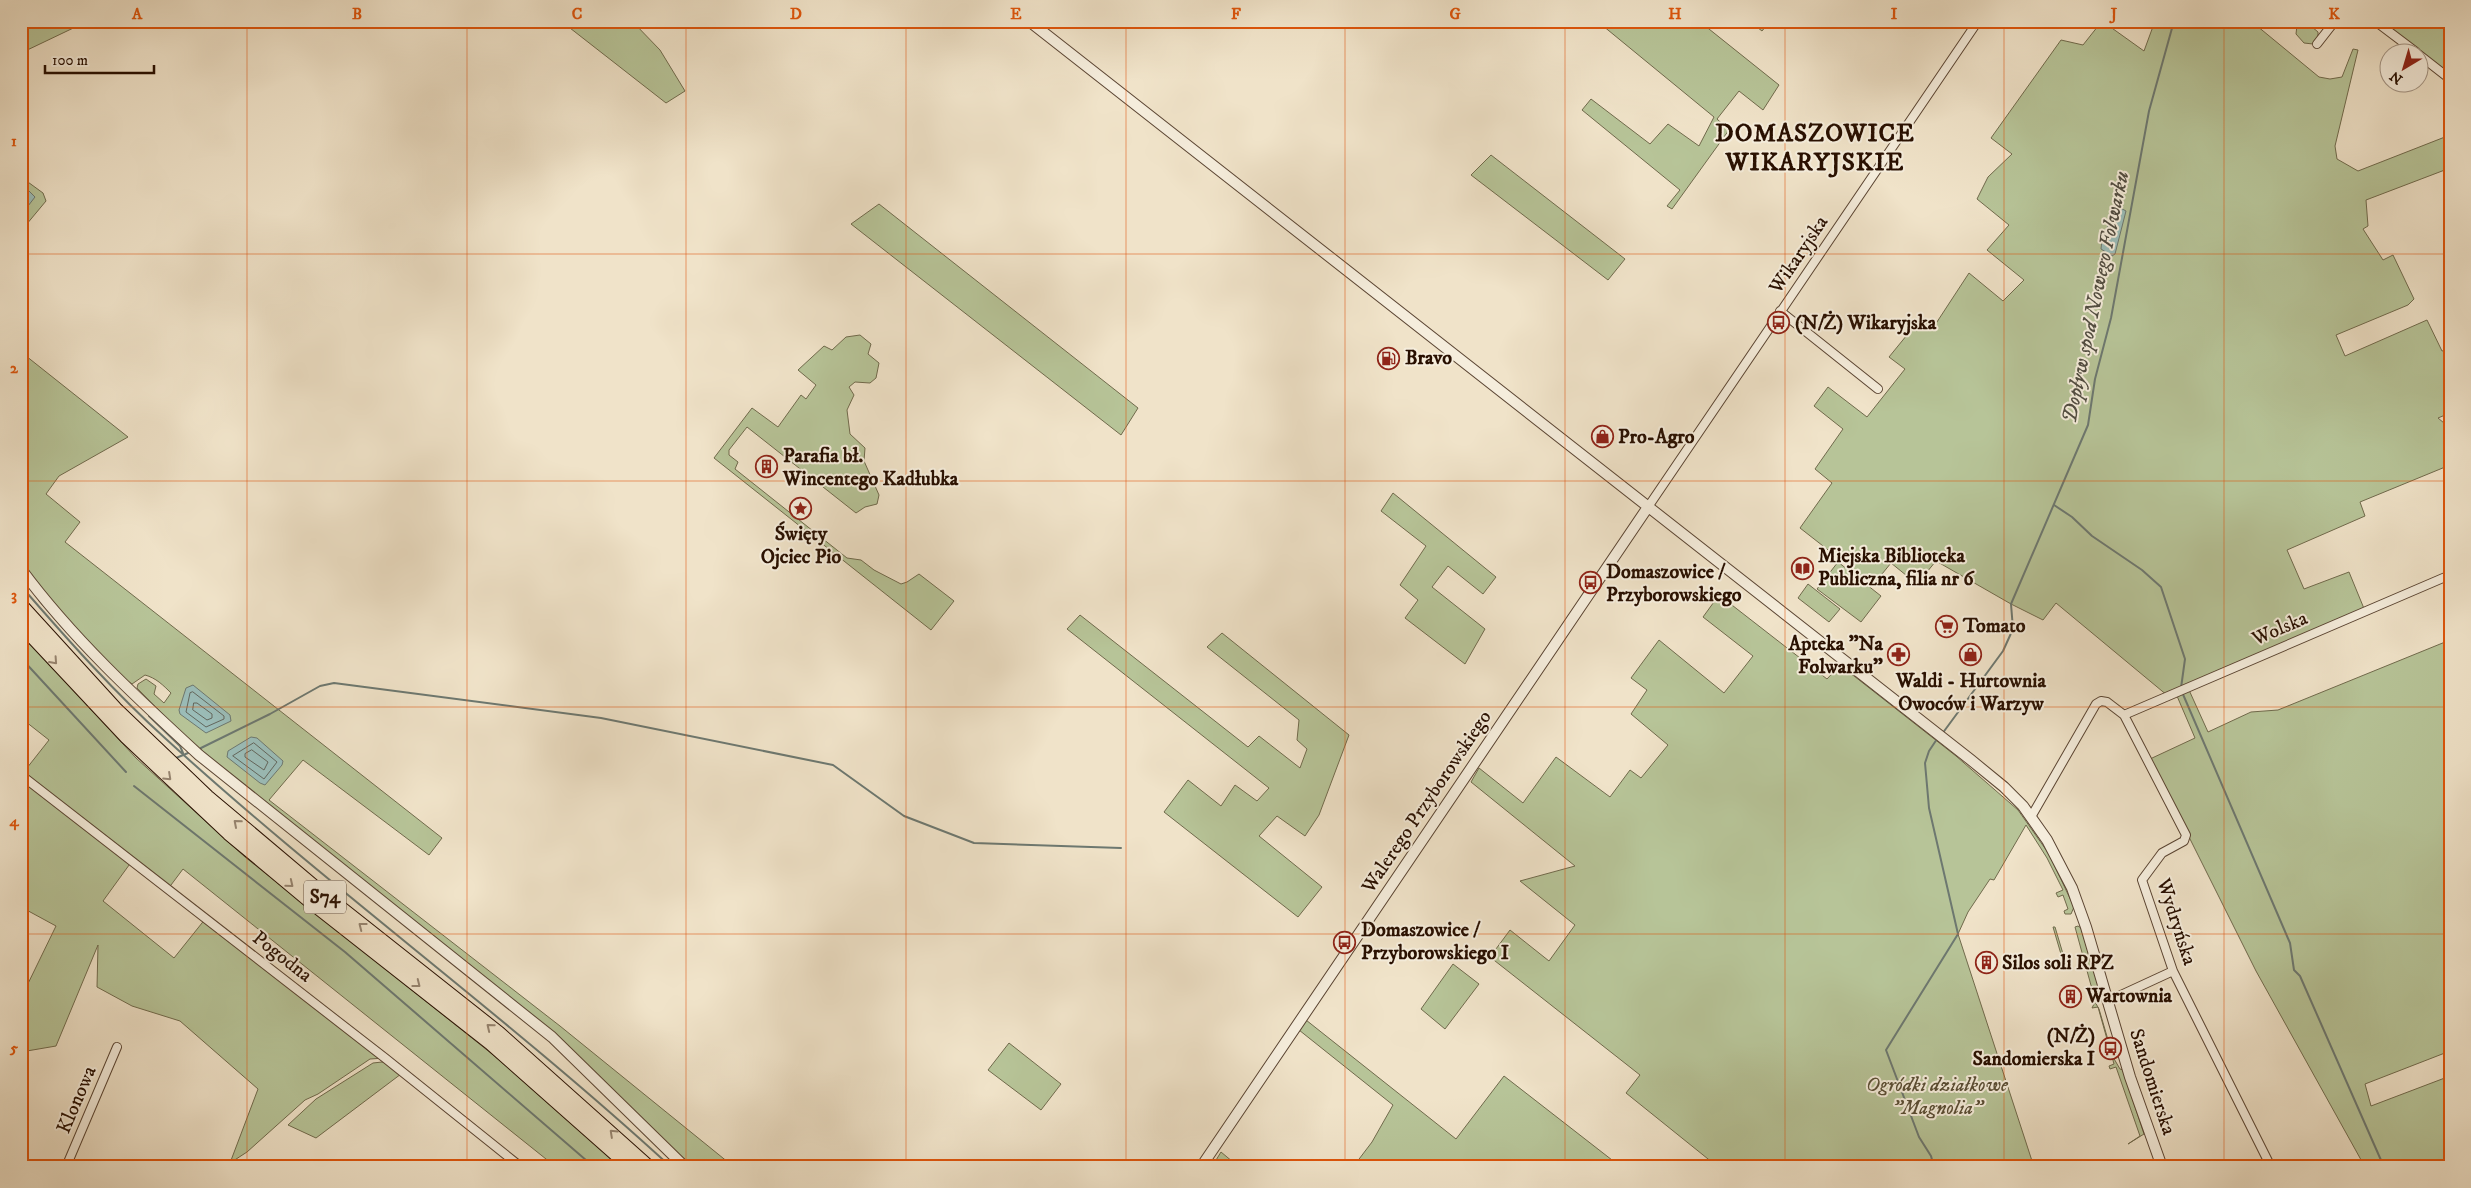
<svg xmlns="http://www.w3.org/2000/svg" width="2471" height="1188" viewBox="0 0 2471 1188" font-family="'IM FELL DW Pica',serif">
<style>
.green{fill:#b7c498;stroke:#706a4c}
.water{fill:#9bbeba;stroke:#6d7870}
.lines{fill:none;stroke-linecap:round;stroke-linejoin:round}
.shore{stroke:#62665d;stroke-width:1}
.stream{stroke:#6d7870;stroke-width:2}
.minor-casing{stroke:#5a4432;stroke-width:10}
.tertiary-casing{stroke:#5a4432;stroke-width:12}
.motorway-casing{stroke:#280f00;stroke-width:16}
.minor{stroke:#f5eddc;stroke-width:8}
.tertiary{stroke:#f5eddc;stroke-width:10}
.motorway{stroke:#f0e3c9;stroke-width:14}
.oneway{stroke:#96846f}
.grid{fill:none;stroke:#de550b;stroke-width:1;stroke-opacity:0.55}
.labels{text-anchor:middle;dominant-baseline:central;stroke-width:4;stroke-linejoin:round;paint-order:stroke}
.shield{fill:#f5eddc;stroke:#665242;stroke-width:1}
.shield-label{font-size:19px;font-weight:bold;fill:#280f00}
.street-label{font-size:20px;fill:#280f00;stroke:#f5eddc}
.poi-label{font-size:20px;font-weight:bold;fill:#280f00;stroke:#f5eddc;text-anchor:start}
.park-label{font-size:20px;font-style:italic;fill:#5a4e35;stroke:#f5eddc}
.water-label{font-size:21px;font-style:italic;fill:#504c41;stroke:#f5eddc}
.district-label{font-size:25px;font-weight:bold;letter-spacing:1px;fill:#280f00;stroke:#f5eddc}
.neatline{fill:none;stroke:#de550b;stroke-width:2}
.grid-label{font-size:16px;text-anchor:middle;font-weight:bold;fill:#de550b}
</style>
<rect width="100%" height="100%" fill="#f0e3c9"/>
<filter id="stains"><feTurbulence type="fractalNoise" baseFrequency=".004" numOctaves="4"/><feColorMatrix values="0 0 0 0 .2 0 0 0 0 .09 0 0 0 0 .02 0 0 0 .5 -.17"/></filter>
<radialGradient id="worn" r=".72"><stop offset=".6" stop-color="#630" stop-opacity="0"/><stop offset="1" stop-color="#630" stop-opacity=".3"/></radialGradient>
<path class="green" d="M26,21h62l-67,32v-29z
M561,21h71l28,29 25,41 -19,12z
M1597,21h102l80,64 -16,25 -24,-19 -22,28 12,11 -57,79 -5,-3 13,-16 -98,-80 9,-11 59,45 18,-20 31,22 15,-29z
M1749,21h21l-8,10z
M2102,21l42,30 11,-30h96l68,56 11,2 12,-2 11,-28 5,1 -23,96 2,13 21,12 92,-36v33l-84,32 2,26 -5,3 20,31 10,-5 21,44 -6,6 -72,30 9,21 82,-36 15,31 8,-2v64l-12,5 12,10v37l-90,37 5,14 -78,34 17,39 45,-17 16,39 -197,85 -112,-93 -13,17 -32,-16 -75,-43 -19,23 -26,-21 -18,22 -73,-57 32,-45 -17,-14 28,-40 -29,-23 14,-19 39,30 38,-48 -16,-12 31,-38 13,9 36,-55 34,28 21,-21 -37,-30 22,-25 -32,-26 11,-22 24,-23 -21,-16 70,-98 22,5z
M2305,21l13,11v5l-5,7 -9,-1 -8,-9 1,-9 3,2z
M2380,21h70v54z
M1491,155l134,104 -17,21 -137,-105z
M21,177l22,16 3,8 -25,30z
M879,204l259,204 -17,27 -270,-211z
M860,335l11,9 -3,10 11,9 -3,15 -6,5 -15,-1 -6,5 5,8 -7,15 3,24 15,14 -1,13 15,34 -2,9 -12,3 -9,6 -109,-86 -18,23v5l9,7 -3,7 112,89 14,2 13,10 27,14 6,-2 12,-8 35,27 -23,29 -217,-172 38,-50 26,19 23,-32 5,4 10,-14 -18,-15 26,-24 8,4 14,-13z
M21,352l107,85 -69,39 -13,18 34,28 -15,20 377,296 -13,17 -126,-95 -34,40 291,226 174,141h-44l-113,-113 -387,-312 -53,-54 1,-4 8,-5 10,7 -2,8 10,9 7,-10c-8,-8 -15,-15 -26,-18l-13,9 -3,-2 -67,-66 -41,-54z
M1393,493l103,84 -13,17 -35,-28 -16,21 53,42 -20,35 -60,-46 13,-18 -18,-15 26,-39 -45,-35z
M1838,562l43,34 -20,26 -44,-33z
M1808,584l32,25 -11,13 -31,-24z
M1719,595l108,84 13,-14 116,91 62,54 31,44 25,53 -3,7h-6l-1,-3 4,-2 -5,-14 -5,2 -2,-4 7,-3 -16,-32 -21,-33 -32,55 -4,-1 -22,33 -10,22 76,233h-316l-92,-74 14,-18 -150,-118 20,-27 39,31 26,-36 -55,-44 55,-15 -104,-84 8,-14 44,35 33,-46 54,40 20,-27 11,8 27,-33 -37,-31 16,-24 -16,-12 28,-38 65,53 29,-37 -50,-39z
M1080,615l168,132 11,-11 41,32 7,-19 -10,-9 2,-20 -92,-73 15,-14 127,102 -30,80 -14,21 -28,-20 -18,20 63,51 -24,30 -134,-105 24,-32 33,26 14,-21 22,16 12,-13 -202,-159z
M21,634l115,124 109,99 252,201 123,109h-64l-373,-298 -15,20 -145,-116 26,-33 -28,-22z
M2450,640v411l-85,33 6,22 79,-30v91h-85l-109,-196 -106,-212 45,-21 -18,-42 12,-6 19,42 43,-20 27,-2z
M21,775l111,86 -29,40 71,57 32,-40 179,140 -15,1 -52,35 -13,6 -58,52 -17,11 28,-74 -78,-68 -48,-15 -35,-19 1,-42 -42,101 -35,6v-54l35,-72 -35,-19z
M2078,926l3,2 17,57v6l-4,3 -7,-3 5,-2 -17,-62z
M2053,927h2l11,37 -14,4 -1,-3 12,-4z
M1453,964l26,20 -34,45 -24,-20z
M2095,1002l4,7 14,48 7,12 3,1 21,64 -16,10 12,-8 -24,-69 -6,2 -1,-3 5,-2 -16,-57 -6,1z
M1306,1020l150,119 48,-63 117,91h-268l19,-25 21,-37 -94,-75z
M1009,1043l52,41 -20,26 -53,-40z
M382,1062l5,1 14,11 -85,64 -28,-13 28,-26 57,-36z
M1221,1152l18,15h-24l-2,-2z"/>
<path class="water" d="M21,183l14,14 -14,18z
M2117,206l9,5 -11,43 -3,2 -11,-7 1,-10z
M193,685l37,30 1,6 -25,12 -26,-19 -1,-4 7,-22z
M251,737l6,1 26,23 -1,4 -17,20 -5,-2 -33,-26 1,-6z"/>
<g class="lines">
<path class="shore" d="M193,692l31,24v3l-18,8 -20,-15 4,-19z
M194,703h3l15,11v4l-5,2 -14,-10z
M254,743l23,19 -13,17 -31,-23z
M252,750l16,12 -4,8 -19,-13v-3z"/>
<path class="stream" d="M2054,505l18,12 20,19 50,34 19,17 24,72 -4,29
M21,586c46,53 93,106 145,153 163,149 342,278 505,428
M39,600l28,32
M21,658l105,114
M2182,692l108,251 4,27 6,6 84,191
M149,716l31,30 3,7
M1942,734l61,-83 10,-22 -2,-25 77,-179 7,-46 16,-61 38,-207 25,-90
M201,748l69,-34 50,-28 14,-3 267,35 232,47 71,51 70,27 147,5
M176,758l12,-5
M134,786l211,166 249,215
M1934,1167l-3,-11 -12,-19 -33,-87 72,-116 -29,-126 -4,-45 4,-12 8,-12"/>
<defs>
<path id="minor" d="M2375,21l41,31
M2317,44l18,-23
M2418,54l32,25
M1780,311l98,78
M1648,507l330,-486
M2124,715l326,-140
M21,775l364,283 136,109
M2031,817l65,-113 5,-3 6,1 17,13 62,120 -2,6 -22,12 -20,27 31,91 98,196
M2108,1001l65,-30
M66,1167l51,-120"/>
<path id="tertiary" d="M1029,21l942,739 33,27 19,19 24,34 25,48 14,39 44,150 32,90
M21,569c51,69 115,128 178,186l353,282 133,130
M1201,1167l447,-660"/>
<path id="motorway" d="M21,606l94,103 92,88 114,96 177,140 150,134
M21,624l106,113 102,96 84,70 178,140 140,124"/>
</defs>
<use href="#minor" class="minor-casing"/>
<use href="#tertiary" class="tertiary-casing"/>
<use href="#motorway" class="motorway-casing"/>
<use href="#minor" class="minor"/>
<use href="#tertiary" class="tertiary"/>
<use href="#motorway" class="motorway"/>
</g>
<defs><path id="oneway-chevron" d="M-2-3.5L2.5 0L-2 3.5" fill="none" stroke-width="1.6" stroke-linecap="round" stroke-linejoin="round" transform="scale(1.25)"/></defs>
<g class="oneway">
<use href="#oneway-chevron" transform="translate(54 661) rotate(48)"/>
<use href="#oneway-chevron" transform="translate(168 777) rotate(43)"/>
<use href="#oneway-chevron" transform="translate(237 823) rotate(-139)"/>
<use href="#oneway-chevron" transform="translate(290 884) rotate(39)"/>
<use href="#oneway-chevron" transform="translate(362 926) rotate(-142)"/>
<use href="#oneway-chevron" transform="translate(417 984) rotate(38)"/>
<use href="#oneway-chevron" transform="translate(490 1027) rotate(-141)"/>
<use href="#oneway-chevron" transform="translate(613 1133) rotate(-137)"/>
</g>
<path class="grid" d="M247,21v1146M467,21v1146M686,21v1146M906,21v1146M1126,21v1146M1345,21v1146M1565,21v1146M1785,21v1146M2004,21v1146M2224,21v1146M21,254h2429M21,481h2429M21,707h2429M21,934h2429"/>
<defs>
<symbol id="bus-ring" viewBox="-11 -11 22 22"><circle r="9.5" fill="#f5eddc" stroke="#8f2418" stroke-width="1.5"/><path d="M-5-6H5V4H4V6H2V4H-2V6H-4V4H-5ZM-3.5-4V0h7V-4ZM-3.5 1.2v1.5H-2V1.2ZM2 1.2v1.5H3.5V1.2Z" fill="#8f2418"/></symbol>
<symbol id="fuel-ring" viewBox="-11 -11 22 22"><circle r="9.5" fill="#f5eddc" stroke="#8f2418" stroke-width="1.5"/><path d="M-5.5-6h7V0h2V4h1.3V-2.5L3-4.5l.8-.8L6-3V5H2.5V1h-1V6h-7ZM-4.2-4.7v3.2H.2V-4.7Z" fill="#8f2418"/></symbol>
<symbol id="shop-ring" viewBox="-11 -11 22 22"><circle r="9.5" fill="#f5eddc" stroke="#8f2418" stroke-width="1.5"/><path d="M-5-2.5h2.3a2.7 3.5 0 0 1 5.4 0H5L5.5 6h-11ZM-1.5-2.5h3a1.5 2.3 0 0 0-3 0Z" fill="#8f2418"/></symbol>
<symbol id="building-ring" viewBox="-11 -11 22 22"><circle r="9.5" fill="#f5eddc" stroke="#8f2418" stroke-width="1.5"/><path d="M-4-6H4V6H1V3H-1V6H-4ZM-2.5-4.3h1.7v1.8h-1.7ZM.8-4.3h1.7v1.8H.8ZM-2.5-1h1.7V.8h-1.7ZM.8-1h1.7V.8H.8Z" fill="#8f2418"/></symbol>
<symbol id="sight-ring" viewBox="-11 -11 22 22"><circle r="9.5" fill="#f5eddc" stroke="#8f2418" stroke-width="1.5"/><path d="M0-6L1.8-2.2L6-1.7L2.9 1.2L3.7 5.4L0 3.3L-3.7 5.4L-2.9 1.2L-6-1.7L-1.8-2.2Z" fill="#8f2418"/></symbol>
<symbol id="library-ring" viewBox="-11 -11 22 22"><circle r="9.5" fill="#f5eddc" stroke="#8f2418" stroke-width="1.5"/><path d="M-6-4Q-3-5.5-.7-3.5V5Q-3 3-6 4ZM6-4Q3-5.5 .7-3.5V5Q3 3 6 4Z" fill="#8f2418"/></symbol>
<symbol id="supermarket-ring" viewBox="-11 -11 22 22"><circle r="9.5" fill="#f5eddc" stroke="#8f2418" stroke-width="1.5"/><path d="M-6-5.5h2.5l.6 2H6L4.5 2H-2.5L-4.4-4H-6ZM-1.5 3.2a1.3 1.3 0 1 0 .1 0ZM3 3.2a1.3 1.3 0 1 0 .1 0Z" fill="#8f2418"/></symbol>
<symbol id="pharmacy-ring" viewBox="-11 -11 22 22"><circle r="9.5" fill="#f5eddc" stroke="#8f2418" stroke-width="1.5"/><path d="M-2-6h4v4h4v4h-4v4h-4v-4h-4v-4h4Z" fill="#8f2418"/></symbol>
</defs>
<g fill-rule="evenodd">
<use href="#bus-ring" x="1766" y="310" width="25" height="25"/>
<use href="#fuel-ring" x="1376" y="346" width="25" height="25"/>
<use href="#shop-ring" x="1590" y="424" width="25" height="25"/>
<use href="#building-ring" x="754" y="454" width="25" height="25"/>
<use href="#sight-ring" x="788" y="496" width="25" height="25"/>
<use href="#library-ring" x="1790" y="556" width="25" height="25"/>
<use href="#bus-ring" x="1578" y="570" width="25" height="25"/>
<use href="#supermarket-ring" x="1934" y="614" width="25" height="25"/>
<use href="#pharmacy-ring" x="1886" y="642" width="25" height="25"/>
<use href="#shop-ring" x="1958" y="642" width="25" height="25"/>
<use href="#bus-ring" x="1332" y="930" width="25" height="25"/>
<use href="#building-ring" x="1974" y="950" width="25" height="25"/>
<use href="#building-ring" x="2058" y="984" width="25" height="25"/>
<use href="#bus-ring" x="2098" y="1036" width="25" height="25"/>
</g>
<g class="labels">
<rect class="shield" x="304" y="880.5" width="42" height="33" rx="4"/>
<g class="shield-label">
<text x="325" y="897">S74</text>
</g>
<g class="street-label">
<text transform="translate(1799 255) rotate(-56)">Wikaryjska</text>
<text transform="translate(2280 629) rotate(-23)">Wolska</text>
<text transform="translate(1427 802) rotate(-56)">Walerego Przyborowskiego</text>
<text transform="translate(2176 922) rotate(72)">Wydryńska</text>
<text transform="translate(282 957) rotate(38)">Pogodna</text>
<text transform="translate(2152 1082) rotate(72)">Sandomierska</text>
<text transform="translate(77 1100) rotate(-67)">Klonowa</text>
</g>
<g class="poi-label">
<text x="1795" y="323">(N/Ż) Wikaryjska</text>
<text x="1405" y="358">Bravo</text>
<text x="1618" y="437">Pro-Agro</text>
<text x="783" y="456">Parafia bł.<tspan x="783" dy="23">Wincentego Kadłubka</tspan></text>
<text x="801" y="534" text-anchor="middle">Święty<tspan x="801" dy="23">Ojciec Pio</tspan></text>
<text x="1818" y="556">Miejska Biblioteka<tspan x="1818" dy="23">Publiczna, filia nr 6</tspan></text>
<text x="1606" y="572">Domaszowice /<tspan x="1606" dy="23">Przyborowskiego</tspan></text>
<text x="1963" y="626">Tomato</text>
<text x="1883" y="644" text-anchor="end">Apteka "Na<tspan x="1883" dy="23">Folwarku"</tspan></text>
<text x="1971" y="681" text-anchor="middle">Waldi - Hurtownia<tspan x="1971" dy="23">Owoców i Warzyw</tspan></text>
<text x="1361" y="930">Domaszowice /<tspan x="1361" dy="23">Przyborowskiego I</tspan></text>
<text x="2002" y="963">Silos soli RPZ</text>
<text x="2086" y="996">Wartownia</text>
<text x="2095" y="1036" text-anchor="end">(N/Ż)<tspan x="2095" dy="23">Sandomierska I</tspan></text>
</g>
<g class="park-label">
<text x="1937" y="1085">Ogródki działkowe<tspan x="1937" dy="23">"Magnolia"</tspan></text>
</g>
<g class="water-label">
<text transform="translate(2096 297) rotate(-78)">Dopływ spod Nowego Folwarku</text>
</g>
<g class="district-label">
<text x="1815" y="133">DOMASZOWICE<tspan x="1815" dy="29">WIKARYJSKIE</tspan></text>
</g>
</g>
<rect width="2471" height="1188" fill="none" stroke="#f0e3c9" stroke-width="55"/>
<g transform="translate(2404 68) rotate(218)"><circle r="24" fill="#f5eddc" stroke="#a39484"/>
<path d="M0-4L9 19L0 12L-9 19Z" fill="#8f2418"/>
<text y="-8" font-size="14" font-weight="bold" text-anchor="middle" fill="#280f00">N</text>
</g>
<path d="M45 65v8h109v-8" fill="none" stroke="#280f00" stroke-width="2.5"/>
<text x="52" y="65" font-size="15" fill="#280f00" stroke="#f5eddc" stroke-width="4" paint-order="stroke">100 m</text>
<rect x="28" y="28" width="2416" height="1132" class="neatline"/>
<g class="grid-label">
<text x="137" y="19">A</text>
<text x="357" y="19">B</text>
<text x="577" y="19">C</text>
<text x="796" y="19">D</text>
<text x="1016" y="19">E</text>
<text x="1236" y="19">F</text>
<text x="1455" y="19">G</text>
<text x="1675" y="19">H</text>
<text x="1894" y="19">I</text>
<text x="2114" y="19">J</text>
<text x="2334" y="19">K</text>
<text x="14" y="146">1</text>
<text x="14" y="373">2</text>
<text x="14" y="600">3</text>
<text x="14" y="826">4</text>
<text x="14" y="1053">5</text>
</g>
<rect width="100%" height="100%" filter="url(#stains)"/>
<rect width="100%" height="100%" fill="url(#worn)"/>
</svg>
